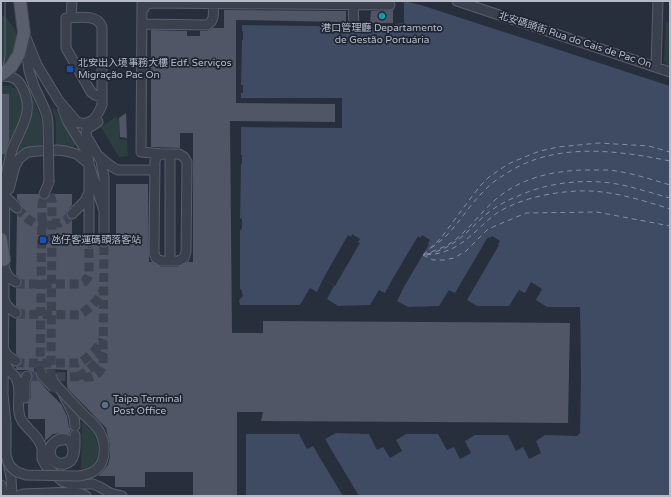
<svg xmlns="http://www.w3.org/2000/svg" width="671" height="497" viewBox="0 0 671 497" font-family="'Varela Round','Noto Sans SC',sans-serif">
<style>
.green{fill:#2d3e41}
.water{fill:#3f4a63}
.pier{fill:#272e3c}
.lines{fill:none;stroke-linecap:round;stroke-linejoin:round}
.ferry{stroke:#828eab;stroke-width:1;stroke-dasharray:5 4;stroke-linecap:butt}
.building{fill:#515667}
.minor-tunnel{stroke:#3d4351;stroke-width:9;stroke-dasharray:9 4.5;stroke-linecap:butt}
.minor-casing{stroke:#595e6b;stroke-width:11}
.major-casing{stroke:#444956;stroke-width:14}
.minor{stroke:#3b404d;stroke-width:9}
.major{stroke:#595f6c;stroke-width:12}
.tram{stroke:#606675;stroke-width:1}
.minor-bridge-casing{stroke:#595e6b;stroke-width:11;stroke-linecap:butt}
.minor-bridge{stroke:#3b404d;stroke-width:9}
.culture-dot{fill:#0f9aa8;stroke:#202532;stroke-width:1.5}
.transit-dot{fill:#1a4fb4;stroke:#202532;stroke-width:1.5}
.service-dot{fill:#5c6f8a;stroke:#202532;stroke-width:1.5}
.labels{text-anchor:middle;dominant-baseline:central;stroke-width:3.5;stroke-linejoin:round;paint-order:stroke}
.poi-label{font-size:10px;fill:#b7bbc8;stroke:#202532;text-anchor:start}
.street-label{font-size:10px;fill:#b7bbc8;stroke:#202532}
</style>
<rect width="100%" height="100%" fill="#272e3c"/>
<path class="green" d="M1,15l3,1 4,4 7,9 2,7 1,6 -6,17 -11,9z
M666,21l4,2v45l-6,-7z
M1,86h9l6,3 4,5 3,6v6l-2,15 -18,39v84l-2,8z
M31,95l9,20 2,7v23c-7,1 -16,2 -21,7l-5,1v-3l12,-23 5,-17z
M52,108h2l22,35 -3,5 -17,-2v-25z
M117,116l2,4v19l8,1 1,16 -9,1 -18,-30z
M82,421c4,4 8,8 11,12 6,8 8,27 -2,33 -2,2 -7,2 -10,3z"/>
<path class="water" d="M404,1l17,4 249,81v410h-424v-62h53l8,15 6,-3 7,12 12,-7 -7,-12 11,-6 33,1 8,16 6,-3 7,11 12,-7 -6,-11 10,-6h32l9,16 7,-3 6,12 11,-6 -6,-12 10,-6h33l8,16 7,-4 6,12 12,-6 -5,-12 9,-6 32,1 3,-3 1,-58 -1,-68h-33l-11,-7 6,-11 -11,-7 -6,11 -6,-3 -10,16h-32l-10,-6 7,-12 -12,-7 -7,12 -6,-3 -10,16 -31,1 -11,-6 7,-14 -12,-7 -7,13 -6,-3 -9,15 -32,1 -11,-7 7,-13 -11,-7 -6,13 -7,-4 -10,17h-60l-1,-5 4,-4 -2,-7h-1v-58l2,-3v-9l-2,-1 1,-54h1v-9h-1v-28l101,1v-30h-101v-5h2v-8h-2l1,-45 1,-1v-8h-1v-6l153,2v-3l9,-1z"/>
<path class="pier" d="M352,234l8,5 -2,3 2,1 -25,43 -12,-7 25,-44 3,2z
M422,235l8,5 -2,3 1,1 -25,43 -12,-7 26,-44 2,2z
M492,236l8,5 -2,3 1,1 -25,43 -12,-7 26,-44 2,1z
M332,451l27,45h-16l-23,-38z"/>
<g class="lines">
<path class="ferry" d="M431,248c4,-3 8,-6 12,-9 16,-15 26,-34 42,-49 6,-7 14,-12 22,-17 48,-31 109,-23 163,-12
M427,254c30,-6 41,-25 62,-42 9,-7 19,-12 29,-16 29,-13 62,-17 93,-13 20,3 40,10 59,15
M423,255l18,-17 32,-43 8,-10 8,-8 19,-13 19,-8 13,-5 18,-4 41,-4 50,3 21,6
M423,255c10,-4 20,-7 28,-12 17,-12 29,-30 44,-43 26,-23 61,-30 94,-30 6,0 13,0 19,0 21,2 42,9 62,15
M423,255l10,5h11l10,-2 12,-7 22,-22 38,-16 71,-1 73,14
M426,255c7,-1 14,-1 20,-4 21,-7 34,-26 51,-38 25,-16 64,-23 93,-22 26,1 55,10 80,18"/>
</g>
<path class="building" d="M224,10l122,1v11l-110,-2v83l99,1v18l-105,-1 2,212h31v-12l307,2 -2,100 -307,-2 2,-9h-26v84h-44v-24h-48v15h-30v-11h-17l4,-4 6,-7 2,-8v-12l-4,-17 -38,-39 -1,-3v-16l-15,-1 -6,1 -2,-4 -4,-2 -3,1 -3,4 2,8 12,14 13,13 6,12 2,11 2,3 -2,4 -7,-1 -9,1 -8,7v-22h-17v-16l3,-5v-16l2,-7 -2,-3 -3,-2h-11l-1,-1v-2l3,-1 3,-5 -1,-3 -5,-4v-35l5,-2 1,-4 -1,-3 -5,-4v-18l3,-1 3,-5 -1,-3 -5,-4 1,-61 4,-2 2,-3 -2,-5 -4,-5v-5h21l2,4 4,2 4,-2 3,-4h21v11l-6,8 2,5 4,2v22h11l1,3 5,3 3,-1 3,-5h3l3,5 3,1 3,-1 3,-5h6v-58h32l1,78h3l9,5h17l10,-5h5v-129h-13v15l-29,-1v-117l36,1v5h13v-5h7l6,-3h11z
M393,10v13h-23l1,-12z
M1,94h8v47l-4,13h-4z
M126,113l1,25 -7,-1 -1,-19z"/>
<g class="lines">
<path class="minor-tunnel" d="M50,194l2,7 -1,174
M17,208l11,11 6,4h26l6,-3 6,-6
M16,282l4,2h59c5,-1 8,-4 10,-9v-33
M16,313l4,1 59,1c7,-3 22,-17 24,-25
M16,361l3,2h59c8,-2 22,-17 25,-24
M40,370l2,-165 2,-11
M16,376l75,1c6,-2 10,-6 12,-12l1,-123
M78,376c8,-2 22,-16 25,-24"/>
<defs>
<path id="minor" d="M142,1l-1,151 21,2h17l5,3 3,5 -1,90 -2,6 -6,3h-17l-5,-3 -2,-5 1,-92 2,-5 5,-2
M353,1l1,25
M457,1l213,71
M142,12l4,-7 5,-2 239,2
M71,18l1,-17
M142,24l65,1c9,-4 6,-15 6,-24
M24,33l13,32 22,36 18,21c14,5 20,-5 25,-17v-78c-5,-14 -24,-9 -36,-9v30l25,44 4,3 6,2
M26,48l3,23 5,15
M656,67l2,-66
M1,76c11,0 17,2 22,13 11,22 -1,37 -10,58 -4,11 -6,24 -8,36l-2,211 3,29
M63,110l5,12 18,29 2,5 1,8v78
M98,122l-11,7 -1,3 1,5 14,24 3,16v65
M100,157c6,5 11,10 18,13h36
M9,189l6,-23 4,-7 7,-6 3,-1 9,-1 19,-1 8,1 8,2 5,2 11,9 15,47
M44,194l5,-12
M5,196l12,12
M72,214l13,-13 3,-7
M170,261v-107
M5,269c2,7 5,10 11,13
M4,299c2,7 6,10 12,14
M4,349c2,7 7,9 12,12
M4,360c2,4 3,8 6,11 4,5 7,6 8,13 3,12 -3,26 4,37 6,9 18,16 20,28
M64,396c5,10 11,18 11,30
M25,398v-17l2,-5
M63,440c-18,0 -16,26 1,23 3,-1 6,-2 7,-5 3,-4 2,-11 0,-15 -8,-13 -31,5 -18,17 3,3 7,5 12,4 12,-3 10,-19 10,-29
M42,452v7l4,7 16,15 8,3h23l7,3 10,6 12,3
M8,462l3,16 1,18
M1,485l3,11
M18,496l5,-2 51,-2 8,2 4,2"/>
<path id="major" d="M1,75l10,-8 8,-13 5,-21 -4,-32
M1,239l3,21"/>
</defs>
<use href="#minor" class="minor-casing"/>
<use href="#major" class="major-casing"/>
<use href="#minor" class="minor"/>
<use href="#major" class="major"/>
<path class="tram" d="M1,139l1,-67 3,-16v-55"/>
<defs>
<path id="minor-bridge" d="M34,86l11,24 2,6 1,7 1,59
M40,370l2,5 12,13
M6,423v32l2,7 3,5 6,5 9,3 53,1c10,-2 18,-4 23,-14 3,-7 3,-18 0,-25 -3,-10 -13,-17 -20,-24 -8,-9 -17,-18 -26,-28l-3,-4 -2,-6"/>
</defs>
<use href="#minor-bridge" class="minor-bridge-casing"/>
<use href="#minor-bridge" class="minor-bridge"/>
</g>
<circle class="culture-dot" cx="382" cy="16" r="4"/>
<g class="transit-dot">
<rect x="66" y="65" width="8" height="8" rx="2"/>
<rect x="39" y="236" width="8" height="8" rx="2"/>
</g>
<circle class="service-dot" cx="105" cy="405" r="4"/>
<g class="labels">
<g class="poi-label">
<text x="382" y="28" text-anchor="middle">港口管理廳 Departamento<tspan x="382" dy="12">de Gestão Portuária</tspan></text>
<text x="78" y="63">北安出入境事務大樓 Edf. Serviços<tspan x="78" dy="12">Migração Pac On</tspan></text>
<text x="51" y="240">氹仔客運碼頭落客站</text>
<text x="113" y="399">Taipa Terminal<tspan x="113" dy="12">Post Office</tspan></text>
</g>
<g class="street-label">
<text transform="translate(575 40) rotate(18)">北安碼頭街 Rua do Cais de Pac On</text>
</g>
</g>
<rect width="671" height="497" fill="none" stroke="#b7bbc8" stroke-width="4"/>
</svg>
